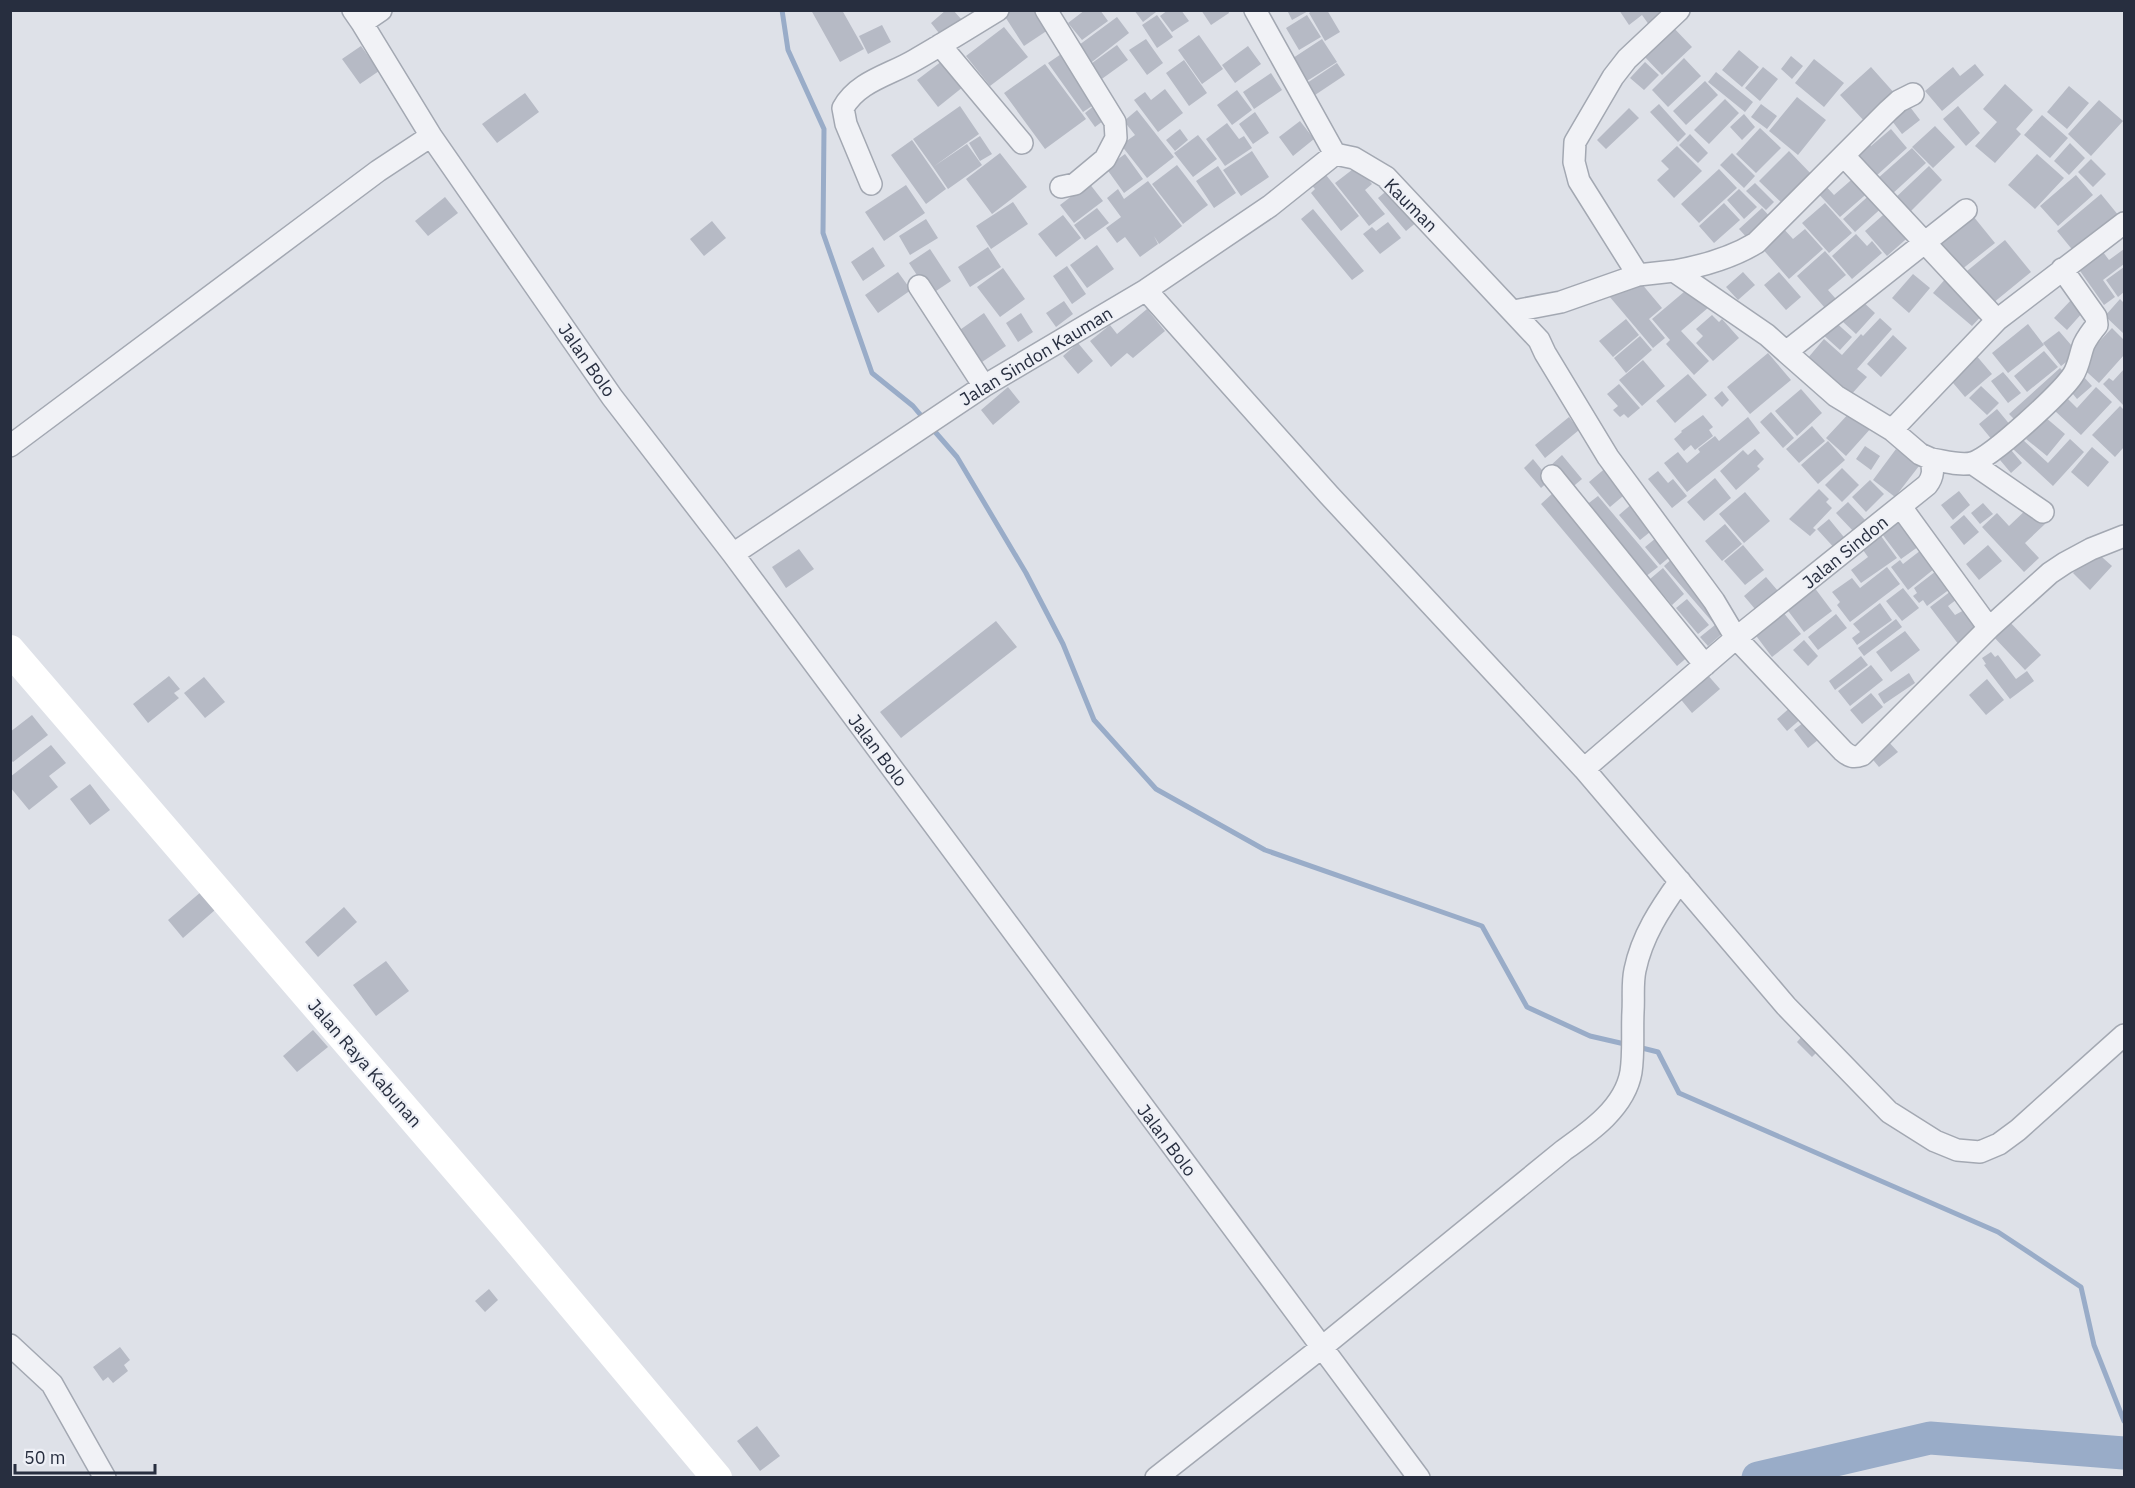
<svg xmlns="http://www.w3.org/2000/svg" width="2135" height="1488" viewBox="0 0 2135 1488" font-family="'IBM Plex Sans',sans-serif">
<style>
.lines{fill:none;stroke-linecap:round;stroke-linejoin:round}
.stream{stroke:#99acc8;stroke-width:5}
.river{stroke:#99acc8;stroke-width:33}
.building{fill:#b6bac5}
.street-casing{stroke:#a3a8b2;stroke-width:24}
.street{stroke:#f1f2f6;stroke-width:21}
.secondary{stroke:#fff;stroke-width:30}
.labels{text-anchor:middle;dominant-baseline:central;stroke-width:4.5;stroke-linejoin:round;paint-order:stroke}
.street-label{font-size:18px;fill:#272e3f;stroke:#eef0f6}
</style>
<rect width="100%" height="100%" fill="#dee1e8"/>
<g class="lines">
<path class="stream" d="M782,10l6,40 36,79 -1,104 49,140 41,33 11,13
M930,426l27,31 69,116 37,71 31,76 62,69 109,61 217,76 45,81 63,29 39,9
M1638,1047l20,5 21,41 319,139 83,55 13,58 30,76"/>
<path class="river" d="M1758,1478l172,-40 194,15"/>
</g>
<path class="building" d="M811,10h31l22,39 -24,13z
M946,10h7l9,10 -20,17 -11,-14z
M1005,10h35l11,18 -27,18 -22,-34z
M1085,10h15l8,11 -26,19 -14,-17z
M1134,10h21l1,2 -13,10z
M1168,10h13l8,11 -17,11 -12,-16z
M1201,10h27l1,3 -18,12z
M1287,10h23l-18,10z
M1313,10h14l13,22 -15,9 -16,-28z
M1619,10h51l-18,19 -10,-14 -13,10z
M1157,15l16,22 -16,11 -15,-23z
M1307,15l14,22 -22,13 -13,-22z
M1117,17l12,16 -41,32 -13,-17z
M882,25l9,17 -23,12 -9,-18z
M1671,25l21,22 -30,28 -20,-21z
M1004,27l24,30 -38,29 -24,-30z
M1199,35l24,34 -21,15 -24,-34z
M1146,39l17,24 -16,12 -18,-25z
M1322,39l15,23 -30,19 -14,-23z
M1117,45l11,15 -29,21 -11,-15z
M361,46l18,25 -19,13 -18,-25z
M1248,46l13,18 -26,19 -13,-18z
M1067,50l34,50 -18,12 -35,-49z
M1739,50l20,17 -17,20 -20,-17z
M1791,56l12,10 -11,13 -11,-10z
M1684,58l17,18 -33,31 -16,-17z
M1814,59l30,24 -20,24 -29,-24z
M1184,60l23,33 -18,13 -23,-33z
M942,61l21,26 -25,20 -21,-27z
M1645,62l14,13 -15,15 -14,-12z
M1337,63l8,12 -30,20 -8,-12z
M1045,64l41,55 -41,30 -41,-56z
M1975,64l9,11 -42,36 -17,-20 28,-24 7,9z
M1763,67l15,12 -18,22 -15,-13z
M1871,67l25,28 -30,28 -26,-28z
M1716,72l37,30 -8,10 -37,-30z
M1271,73l11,17 -28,19 -11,-17z
M1705,81l13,14 -32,30 -13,-14z
M2005,84l28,26 -17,19 5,5 -26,29 -20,-17 22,-24 -14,-13z
M2069,86l20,17 -22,26 -20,-17z
M1165,89l18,24 -25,19 -24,-32 11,-8 6,8z
M1237,90l15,20 -20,15 -15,-20z
M525,93l14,19 -42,31 -15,-19z
M1797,97l29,23 -28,35 -29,-24z
M1725,99l14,14 -30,31 -15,-14z
M2099,100l24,21 -32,35 -23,-22z
M1100,101l11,14 -16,12 -10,-14z
M1907,103l13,17 -18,14 -13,-17z
M1659,104l27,30 -8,8 -28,-30z
M1761,104l16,12 -10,13 -16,-12z
M960,106l19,28 -46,33 -20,-28z
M1958,106l22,27 -14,13 -23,-27z
M1629,108l10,10 -33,31 -9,-9z
M1137,110l37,47 -27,21 -26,-33 14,-10 -11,-14z
M1255,112l14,21 -16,11 -14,-20z
M1744,114l11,13 -13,13 -12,-13z
M2042,115l26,23 -18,20 -26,-23z
M1300,121l14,18 -21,17 -14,-19z
M1227,123l12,16 5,-3 8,12 -27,18 -19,-27z
M1935,126l20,21 -22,21 -21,-21z
M1760,128l21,20 -25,25 -20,-19z
M1180,129l8,11 -13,11 -9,-11z
M1891,129l16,19 -32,29 -23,-25 14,-12 5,6z
M1690,134l18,19 -10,10 -19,-18z
M1198,135l19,24 -24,18 -19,-24z
M980,136l12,18 -12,7 -11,-18z
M912,140l34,49 -20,15 -35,-49z
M2070,143l15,15 -16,17 -15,-14z
M967,144l15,21 -34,24 -15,-22z
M1677,146l25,25 -28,27 -17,-18 12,-11 -8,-8z
M1912,148l14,15 -35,32 -14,-16z
M1252,151l17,26 -28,19 -18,-26z
M1789,151l25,26 -29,29 -26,-25z
M1000,153l27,34 -35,27 -26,-35z
M1732,153l23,23 -11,12 -24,-23z
M1125,154l18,25 -19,14 -18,-25z
M2037,154l27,24 -29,31 -27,-24z
M2091,159l15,15 -13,13 -15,-15z
M1177,165l31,40 -25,19 -31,-40z
M1218,166l18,27 -22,15 -18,-27z
M1357,166l15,18 -7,6 20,24 -16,12 -34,-43z
M1929,166l13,14 -35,35 -14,-15z
M1719,169l18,19 -38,35 -18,-19z
M1322,170l37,46 -18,15 -30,-38 4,-4 -7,-8z
M1857,175l14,15 -31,27 -26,-28 8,-7 12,13z
M2076,175l17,20 -35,31 -18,-20z
M1148,181l34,45 -23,18 -5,-8 4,8 -18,13 -15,-20 -8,6 -11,-15 15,-11 -14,-19 11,-9 6,10z
M1089,183l14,18 -29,22 -14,-18z
M1755,183l19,19 -8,8 -20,-19z
M906,185l19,28 -41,28 -19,-29z
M1390,188l28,33 -12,10 -28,-33z
M1739,189l18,18 -13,12 -17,-19z
M1874,191l12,13 -31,28 -12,-13z
M2101,194l18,22 -44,37 -18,-22z
M445,197l13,16 -30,23 -13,-15z
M1013,202l15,22 -37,25 -15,-23z
M1724,203l16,17 -26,23 -15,-17z
M1825,203l27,30 -23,20 -27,-30z
M1097,208l12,15 -24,17 -11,-15z
M1762,208l10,11 -23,21 -10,-11z
M1891,208l22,25 -26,23 -22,-25z
M1313,209l51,62 -12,9 -51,-61z
M1969,211l26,32 -34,27 -26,-32z
M1063,215l18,23 -25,19 -18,-23z
M926,219l12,19 -28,17 -11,-19z
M712,221l14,17 -22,18 -14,-17z
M1388,222l13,16 -21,16 -17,-20 9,-7 4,4z
M1782,227l11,12 12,-10 18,20 -34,30 -29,-33z
M1856,234l11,12 5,-5 10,12 -30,26 -20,-23z
M2005,240l26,32 -38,31 -26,-32z
M1097,245l17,24 -27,19 -17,-23z
M873,247l12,19 -22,15 -12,-19z
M988,247l13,20 -31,20 -12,-20z
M2100,248l9,12 15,-11v15l-21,16 12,17 -11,8 -26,-37z
M930,249l21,32 -21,14 -21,-32z
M1825,251l21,24 -18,15 8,9 -11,9 -28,-32z
M1067,266l19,28 -14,10 -19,-28z
M2124,267v25l-6,5 -12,-17z
M1003,268l22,31 -25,18 -23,-30z
M898,272l13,18 -33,23 -13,-18z
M1743,272l12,13 -17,15 -12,-13z
M1779,272l22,25 -15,13 -22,-25z
M1913,274l17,14 -21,25 -17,-15z
M1636,277l26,31 -13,11 16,19 -12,10 -44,-52z
M1947,277l39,34 -14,15 -39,-33z
M1691,286l18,21 -28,24 28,30 -15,14 -28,-31 4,-4 -18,-21z
M2072,299l12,12 -17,19 -13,-12z
M2120,299l4,4v31l-19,-18z
M1861,300l14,13 -19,21 -14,-13z
M1064,301l9,13 -17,13 -10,-14z
M1147,309l18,22 -32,27 -6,-5 -16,14 -21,-26 20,-16 7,9z
M984,313l22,33 -30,20 -22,-32z
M1021,313l12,19 -15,10 -12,-19z
M1712,315l7,7 3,-3 17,19 -26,23 -17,-18 7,-7 -7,-7z
M1880,318l12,11 -35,40 10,8 -18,20 -42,-38 17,-20 18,16 19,-21 2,2z
M1626,319l13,16 -26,22 -14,-16z
M1833,320l19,17 -12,13 -19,-17z
M2028,324l16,21 -36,28 -16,-20z
M2112,328l12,12v15l-25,28 -21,-19z
M2059,331l19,22 -17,13 -18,-23z
M1893,335l14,13 -26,29 -14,-13z
M1640,336l12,14 -26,23 -12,-15z
M1078,343l15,18 -15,13 -15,-18z
M2044,351l14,16 -31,25 -13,-16z
M1768,353l23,27 -41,34 -23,-27z
M1975,354l17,20 -27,23 -17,-20z
M1643,360l22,26 -23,20 -23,-26z
M2060,368l9,9 -50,47 -10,-10z
M2124,369v37l-21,-22 6,-6 4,3z
M2003,372l18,21 -13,10 -17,-22z
M1688,374l19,21 -32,28 -19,-22z
M2083,376l9,10 -15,13 -9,-11z
M1619,384l21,24 -12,10 -4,-4 -4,3 -7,-7 5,-4 -11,-12z
M1981,386l18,17 -12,12 -18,-17z
M1008,387l12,15 -27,23 -12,-15z
M2096,387l16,15 -31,33 -26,-24 12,-13 10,10z
M1801,389l21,24 -25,23 -22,-25z
M1722,391l7,9 -7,7 -8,-9z
M2120,406l4,4v37l-9,10 -23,-22z
M1997,409l14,17 -18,15 -14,-17z
M1852,410l20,17 -26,29 -20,-18z
M1771,412l23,26 -11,10 -23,-26z
M1703,415l10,12 -4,3 4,6 -18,14 -4,-5 -7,6 -10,-12 8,-7 -1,-1z
M1569,417l10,13 -34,28 -10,-13z
M1748,417l12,16 -73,59 -23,-29 14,-11 9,11 13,-11 -2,-3 17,-13 4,5z
M2045,417l20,17 -18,22 -21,-17z
M1812,426l13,15 -26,22 -13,-14z
M2022,439l26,24 22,-24 14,13 -31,34 -40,-37z
M1828,441l17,19 -27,24 -17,-19z
M1865,446l15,10 -9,14 -15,-11z
M2092,447l17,15 -21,25 -17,-15z
M1755,449l9,10 -7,7 3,3 -24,21 -16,-19 23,-21 5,5z
M1896,449l23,17 -24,31 -22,-17z
M2011,450l11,13 -11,10 -11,-13z
M1562,455l20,24 -13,11 -20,-23z
M1533,459l17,21 -9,8 -17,-20z
M1608,466l21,25 -19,16 -21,-25z
M1842,468l17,17 -17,17 -17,-17z
M1658,471l10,12 5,-4 14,17 -15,12 -24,-29z
M1715,478l16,20 -27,23 -17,-19z
M1870,480l14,14 -18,18 -14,-15z
M1819,489l10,10 -3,3 6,6 -19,20 3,2 -6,6 -21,-17z
M1959,491l11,14 -17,15 -12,-15z
M1745,492l25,29 -26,22 -25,-29z
M1553,493l137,162 -13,11 -136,-162z
M1598,496l60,71 -13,10 -60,-71z
M1634,502l21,26 -15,12 -21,-25z
M1848,502l18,19 -12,11 -18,-19z
M1983,503l10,11 -13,10 -9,-11z
M2029,507l16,17 -20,19 14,15 -15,14 -42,-45 15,-14 12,13z
M1964,515l15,17 -15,13 -14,-18z
M1902,518l20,26 -21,15 -19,-25z
M1829,519l19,23 -11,9 -20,-22z
M1725,524l17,20 -20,17 -17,-20z
M1881,536l16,22 -36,25 -10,-13 17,-13 -5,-7z
M1656,538l16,17 -12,10 -15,-18z
M1743,545l21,25 -19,15 -21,-24z
M1988,545l14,16 -23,19 -13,-16z
M1925,547l14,18 -31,25 -17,-23 9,-7 3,4z
M799,549l15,20 -28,19 -14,-21z
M2094,550l18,16 -22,24 -17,-17z
M1674,557l50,75 -16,14 -8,-9 15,-12 -51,-59z
M1887,567l13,17 -50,38 -13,-17 3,-3 -8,-10 20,-14 8,10z
M1663,568l21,26 -12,11 -22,-26z
M1940,568l14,18 -27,20 -4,-6 -4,3 -6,-7 4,-3 -3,-5z
M1766,577l12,14 -23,18 -11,-13z
M1814,587l18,24 -28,21 -18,-24z
M1903,588l16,20 -17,13 -16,-20z
M1955,588l6,8 -13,10 7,9 11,-6 15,18 -22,18 -29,-38z
M1687,599l22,26 -11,9 -22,-26z
M1880,603l12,17 -35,25 -5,-7 8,-6 -7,-8z
M1782,611l19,23 -29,23 -18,-24z
M1836,614l11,14 -29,22 -10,-13z
M1896,619l6,8 -38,29 -6,-8z
M2007,619l34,36 -16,15 -34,-36z
M996,621l21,26 -116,91 -21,-26z
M1905,631l15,19 -29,22 -15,-20z
M1804,640l14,16 -10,10 -15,-16z
M1991,652l4,5 3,-2 18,24 11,-8 7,10 -24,18 -26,-34 2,-1 -4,-6z
M1861,656l7,9 -33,25 -6,-9z
M1871,665l12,15 -33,26 -12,-15z
M1705,672l15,17 -28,24 -14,-17z
M1909,673l6,10 -31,21 -6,-10z
M169,676l11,13 -6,4 5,5 -31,25 -15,-19z
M204,677l21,25 -20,16 -21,-25z
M1987,679l17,21 -18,15 -17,-20z
M1871,693l12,14 -21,17 -12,-14z
M1793,705l10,12 -16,14 -10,-12z
M32,715l16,20 -35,27 -3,-3v-27z
M1804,722l14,18 -10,8 -14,-18z
M1887,740l11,12 -19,15 -10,-12z
M51,745l15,18 -17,13 9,11 -29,23 -19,-23v-10z
M90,784l20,26 -20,15 -20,-26z
M208,886l15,17 -40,35 -15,-18z
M344,907l13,15 -39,35 -13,-15z
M386,961l23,30 -33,25 -23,-31z
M313,1030l15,17 -31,25 -14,-16z
M1805,1033l15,16 -8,8 -15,-15z
M489,1289l9,11 -13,12 -10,-11z
M120,1347l10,13 -6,5 4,6 -15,12 -5,-6 -5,4 -10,-14z
M757,1426l23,30 -20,15 -23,-30z"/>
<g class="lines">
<defs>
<path id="street" d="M353,10l9,13 69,113 181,261 121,157 686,924
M1046,10l69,112 1,16 -11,21 -30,25 -14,3
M1255,10l80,144 19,4 32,19 153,163 6,13 63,104 106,144 22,37 191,-153c7,-9 6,-15 4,-26l-11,-5 -28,-24 105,-110 127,-97
M362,23l19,-13
M940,45l82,98
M1844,156l153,164
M871,184l-25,-60 -3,-16c15,-27 47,-33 72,-48 28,-16 55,-33 83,-50
M1674,271c29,-5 57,-13 82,-28l132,-132 11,-10 14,-7
M1638,275l-59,-94 -5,-19 1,-20 38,-65 14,-18 52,-49
M919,286l65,100
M1146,290l183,205 255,274 202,237 103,106 46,29 22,9 23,2 19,-8 19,-14 106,-95
M1514,311l47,-9 77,-27 36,-4 93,64 19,17 180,-142
M1786,352l50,44 56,34
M10,446l368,-275 53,-35
M1931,459c13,2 29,7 41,4 20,-6 89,-70 101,-88 6,-9 7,-21 11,-31 3,-6 8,-13 13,-19l-1,-8 -34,-48
M1972,463l71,49
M1552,476l153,189
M1901,507l88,121
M733,554l251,-168 162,-96 124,-84 65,-52
M1584,769l152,-131 107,113c7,6 11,7 19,4l127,-127 61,-55 15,-10 26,-14 33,-13
M10,1345l42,39 53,94
M1156,1478l165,-130 243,-198c27,-19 61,-43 67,-78 3,-20 1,-41 2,-60 1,-14 -1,-28 2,-42 7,-34 25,-61 45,-89"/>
</defs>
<use href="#street" class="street-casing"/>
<use href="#street" class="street"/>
<path class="secondary" d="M10,650l498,579 209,249"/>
</g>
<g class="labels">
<g class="street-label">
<text transform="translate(1411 205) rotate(45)">Kauman</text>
<text transform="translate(1036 356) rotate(-31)">Jalan Sindon Kauman</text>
<text transform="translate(587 360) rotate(55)">Jalan Bolo</text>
<text transform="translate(1845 552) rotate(-39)">Jalan Sindon</text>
<text transform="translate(878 750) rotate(53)">Jalan Bolo</text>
<text transform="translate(365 1063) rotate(49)">Jalan Raya Kabunan</text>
<text transform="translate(1167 1140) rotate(53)">Jalan Bolo</text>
</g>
</g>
<rect width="2135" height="1488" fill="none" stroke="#272e3f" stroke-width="24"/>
<path d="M15 1464v9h140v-9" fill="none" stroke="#272e3f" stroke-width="3"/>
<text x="24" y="1464" font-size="18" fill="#272e3f" stroke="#eef0f6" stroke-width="4.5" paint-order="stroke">50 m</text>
</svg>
